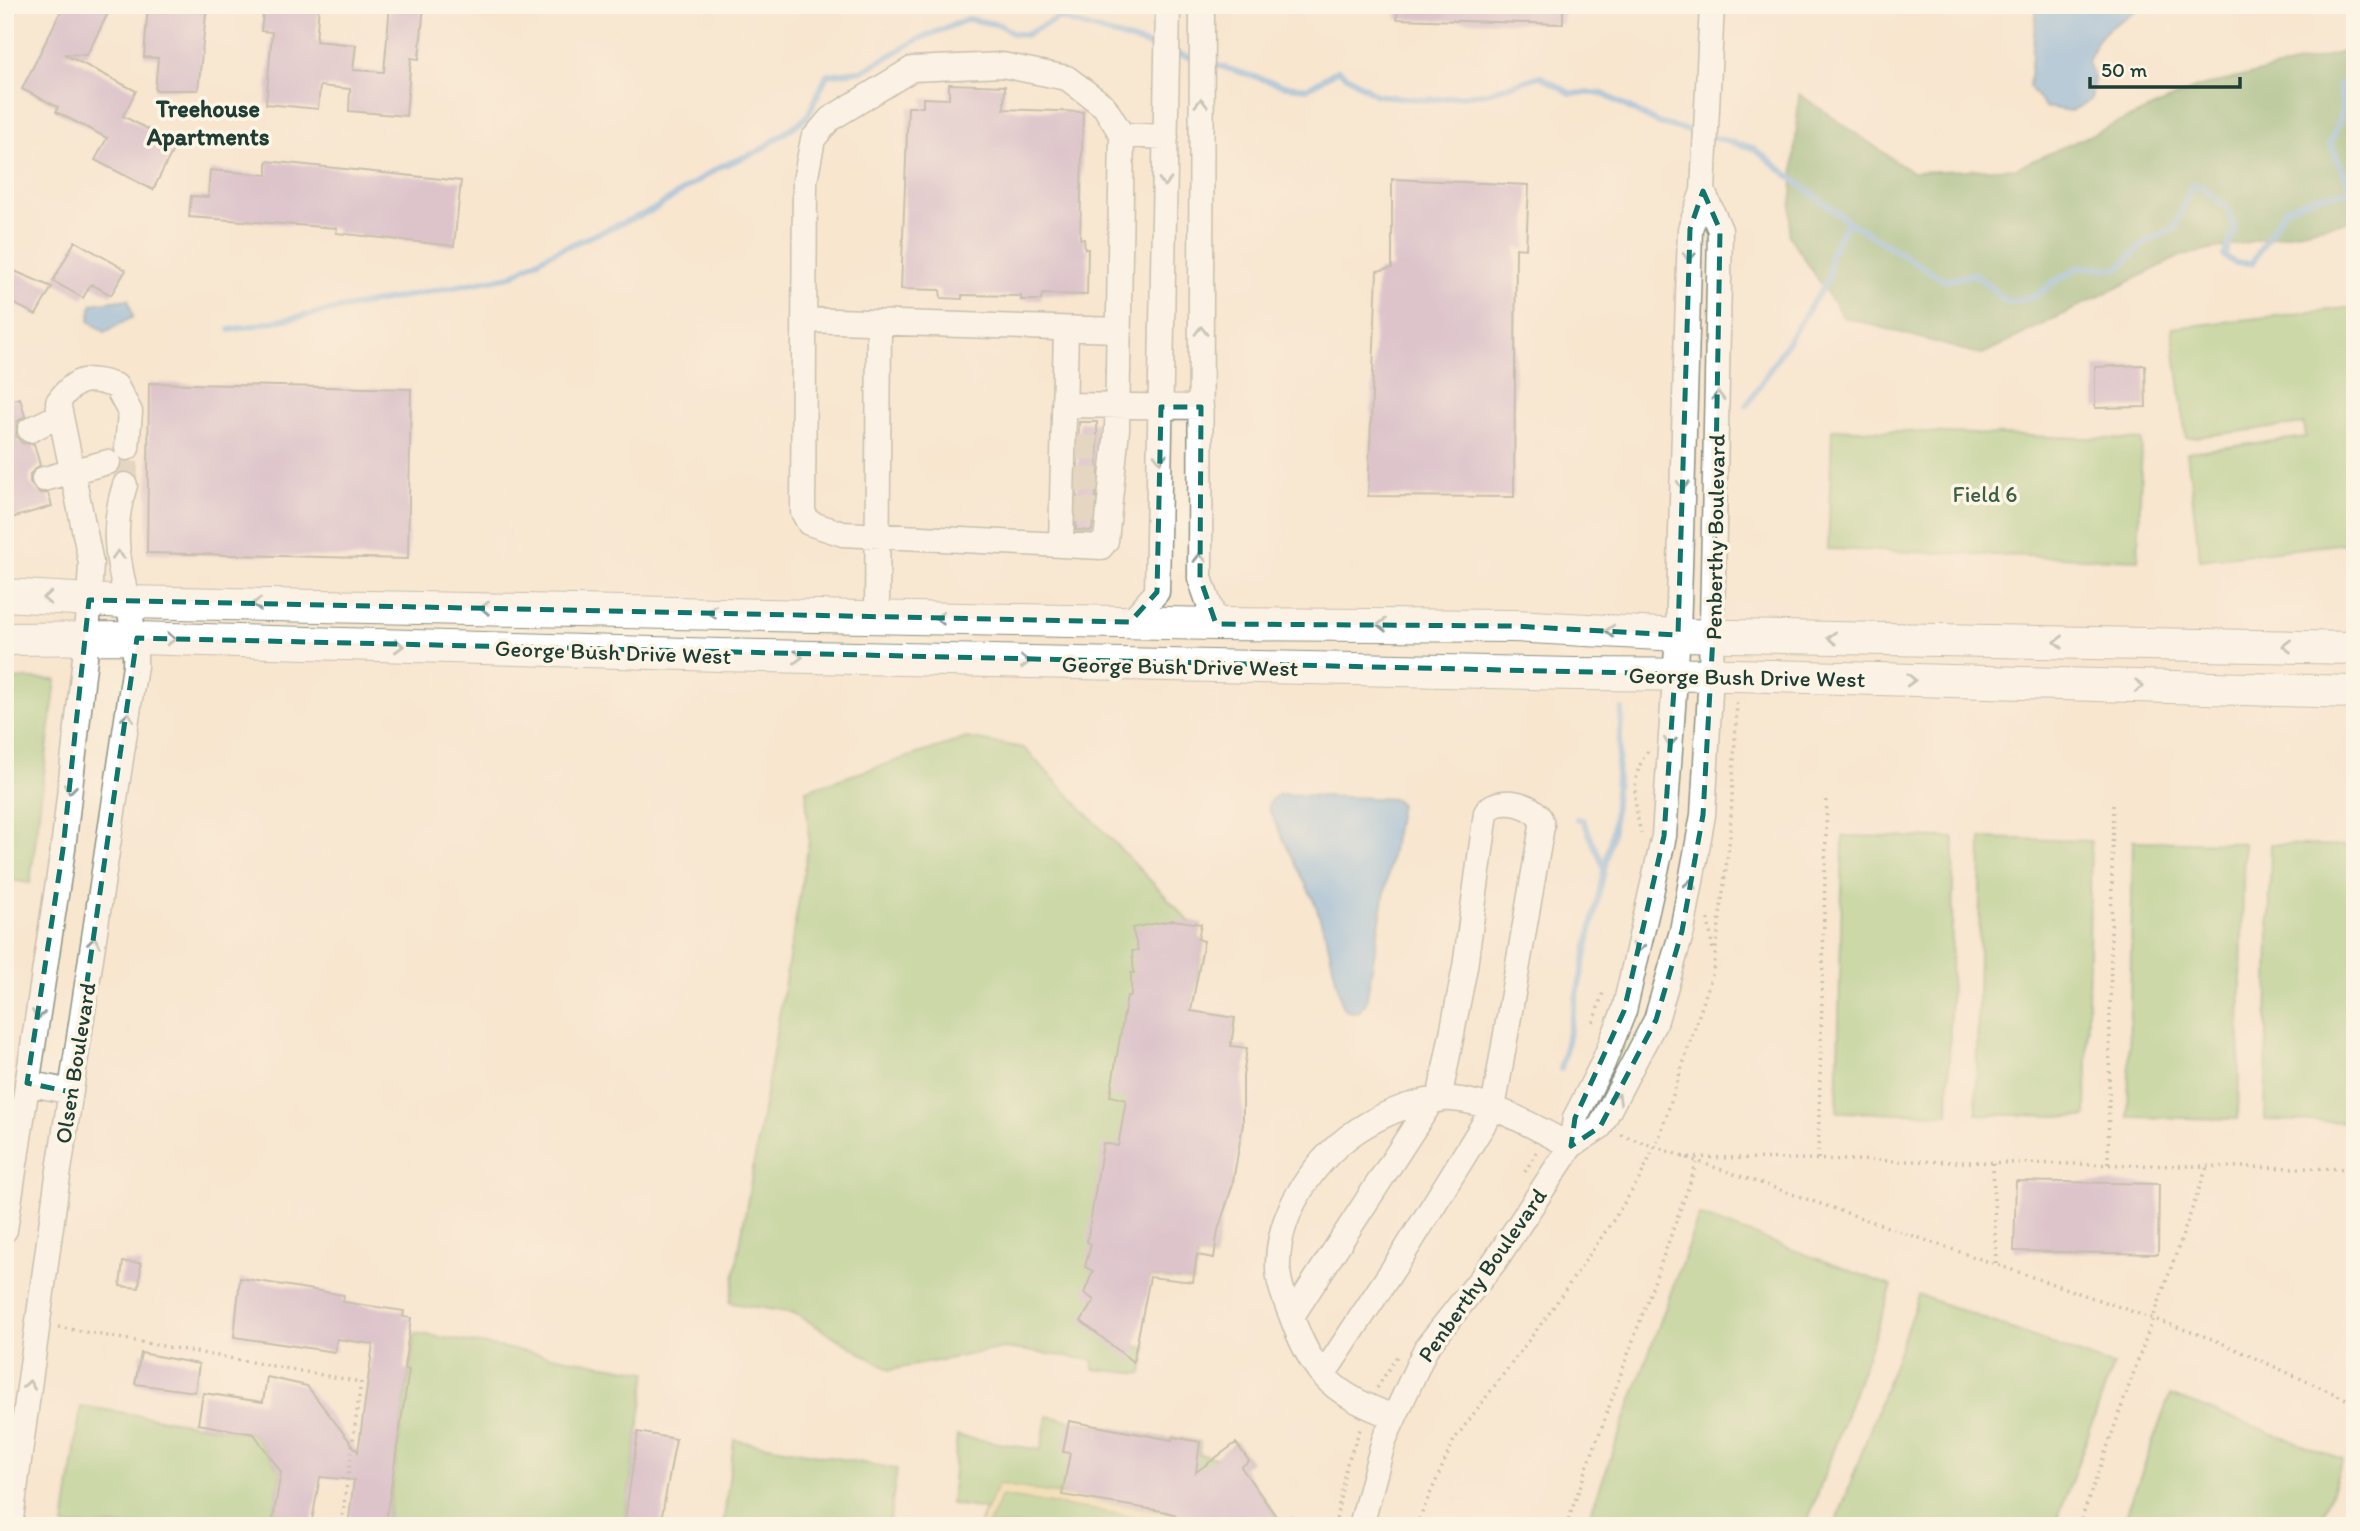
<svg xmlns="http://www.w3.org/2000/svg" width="2360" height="1531" viewBox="0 0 2360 1531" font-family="Itim,sans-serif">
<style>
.green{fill:#97c878;stroke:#5b8256;stroke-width:2}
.forest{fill:#79ac68;stroke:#4c744e;stroke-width:2}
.sand{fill:#eeda9e;stroke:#868c69;stroke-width:2}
.water{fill:#6dabdf;stroke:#46748a;stroke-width:2}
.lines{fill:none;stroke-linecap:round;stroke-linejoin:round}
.stream{stroke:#6dabdf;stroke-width:6}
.building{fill:#bc9cc6}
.minor-tunnel{stroke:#cdc4b0;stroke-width:24;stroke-dasharray:24 12;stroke-linecap:butt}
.minor-casing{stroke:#8c9282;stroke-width:27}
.major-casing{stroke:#8c9282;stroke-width:34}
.path{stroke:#8c9282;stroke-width:3.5;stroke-dasharray:2 5;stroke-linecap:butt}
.minor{stroke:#fff;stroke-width:24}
.major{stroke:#fff;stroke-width:32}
.oneway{stroke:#8f9e9a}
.marked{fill:none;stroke:#0f766e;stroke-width:5;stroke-dasharray:14 9;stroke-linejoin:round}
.labels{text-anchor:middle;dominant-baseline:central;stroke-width:7;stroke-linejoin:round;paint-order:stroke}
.park-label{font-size:23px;fill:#3d6045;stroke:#fcf5e5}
.street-label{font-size:23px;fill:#1f3d34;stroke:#fcf5e5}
.neighbourhood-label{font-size:24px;font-weight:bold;fill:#1f3d34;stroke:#fcf5e5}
</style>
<rect width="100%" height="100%" fill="#fcf5e5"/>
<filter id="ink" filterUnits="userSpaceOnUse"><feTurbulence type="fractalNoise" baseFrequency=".0143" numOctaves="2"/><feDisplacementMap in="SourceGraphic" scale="14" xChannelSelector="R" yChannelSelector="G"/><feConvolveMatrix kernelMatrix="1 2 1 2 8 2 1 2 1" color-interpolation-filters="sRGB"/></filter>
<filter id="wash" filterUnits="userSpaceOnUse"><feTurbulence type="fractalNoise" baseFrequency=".00686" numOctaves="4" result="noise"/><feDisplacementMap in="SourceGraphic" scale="28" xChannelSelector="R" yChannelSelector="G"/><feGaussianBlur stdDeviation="1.57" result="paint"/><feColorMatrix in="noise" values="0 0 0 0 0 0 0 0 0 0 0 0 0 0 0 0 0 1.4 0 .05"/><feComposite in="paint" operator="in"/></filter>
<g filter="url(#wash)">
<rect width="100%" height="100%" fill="#f8e6cf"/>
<path class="green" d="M2355,307v235l-155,18 -13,-108 119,-15 -2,-13 -118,14 -14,-110z
M1832,429l310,11 -4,120 -310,-11z
M5,678l51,2 -26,203 -25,-4z
M967,738l57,10 166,174 11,2 -3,15 6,2 -13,69 44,8 -4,28 16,2 -33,210 -17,-2 -4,26 -43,-5 -16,69 13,2 -5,26 -49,-5v-9l-89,-12 -114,22 -96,-57 -64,-10 79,-462 -3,-51z
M1843,836l111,2 -6,276 -111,-2z
M1981,838l110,3 -5,276 -110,-3z
M2133,841l111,2 -6,276 -110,-2z
M2271,844l84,2v276l-90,-2z
M1699,1215l193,71 -86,240h-220z
M1919,1295l194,71 -58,160h-220z
M415,1333l232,39 -23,154h-238z
M2170,1395l173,65 -24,66h-197z
M81,1406l173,28 27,38 -9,54h-208z
M1047,1416l125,24 1,-3 27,5 -1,12 17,4 20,-15 13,18 -8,6 42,58 9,-6 5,7h-318l6,-17 -34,-5 6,-68 84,14z
M734,1440l163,29 -8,57h-166z"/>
<path class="forest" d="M2355,49v171l-174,36 -200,99 -138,-38 -54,-81 10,-142 113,78 104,-4 183,-81z"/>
<path class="sand" d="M998,1484l164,27 11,3 13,12 -19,-3 -8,3 -2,-6 -156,-24 -13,30h-9z"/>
<path class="water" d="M2037,5h108l-36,23 -13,13 -8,21 6,16 -3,22 -20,11 -26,-4 -16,-21z
M128,299l5,18 -28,15 -16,-11 3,-17z
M1280,794l115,5 5,5 -34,199 -8,10 -11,-2 -5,-5 -14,-63 -13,-40 -46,-93 1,-10z"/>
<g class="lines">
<path class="stream" d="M1172,52l24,7
M1206,62l79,24 23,2 30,-18 38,25 52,5 58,-7 54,-17 30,17h31l57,30 44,11
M1712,137l41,11 95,73 97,60 30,-7 32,28 28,-5 16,-13 29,-17 38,2 29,-28 27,-12 18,-43 7,-1 29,24 7,21 -11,26 11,7h17l33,-54 32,-13 35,-5 -22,-48c10,-21 16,-35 9,-58l16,-10
M230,330l281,-54 38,-22 104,-44 66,-43 40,-16 48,-34 20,-42 37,-5 53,-30 51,-21 32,6 12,8 13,2 33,-17 104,31
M1747,405l83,-129v-21l18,-34
M1577,819l6,1 21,47
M1561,1069l52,-240 9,-119"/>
</g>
<g id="blocks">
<path class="building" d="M64,5h48l-25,50 -23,-1 72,37 -13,25 53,28 -23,46 -58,-30 12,-22 -51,-26 2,-5 -36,-18z
M148,5h59l-9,85h-43l3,-32 -14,-1z
M264,5h55l-3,36 40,4 -3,25 31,2 6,-67h34l-5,54 -8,-1 -5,58 -57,-5 1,-22 -30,-3 -2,23 -52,-5 6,-72 -11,-1z
M1398,5h165v19l-166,-5z
M949,84l56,2 -1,23 79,3 -3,127h4l1,10h3l-1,46 -45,-1 -1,6h-20v-4l-59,-1v4l-21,-1 -1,-8 -39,-1 7,-182h15v-9l26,1z
M267,161l194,20 -7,65 -118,-13 1,-5 -148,-11 2,-21 17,1 2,-27 57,5z
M1392,179l137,6 -3,64 -10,-1 -2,249 -146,-1 9,-225 15,-3z
M75,241l51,29 -15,25 -20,-11 -8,14 -30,-17z
M5,267l47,20 -16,28 -31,-16z
M2145,365l1,42 -51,1v-41z
M149,383l262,6 -3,170 -261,-6z
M20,398l5,18 -8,6 -1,14 6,7 12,1 6,21 -10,9v9l9,10h9l4,13 -47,14v-118z
M1079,422h18l1,51 -6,58 -16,-1z
M1173,920l28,4 -3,15 6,2 -13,70 44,7 -4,28 16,2 -4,29v47l-11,63 -14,43 -4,28 -17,-3 -4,27 -43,-5 -17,85 -52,-41 13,-21 -10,-7 9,-22 -8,-4 6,-23 -4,-2 16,-99 15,3 8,-46 -16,-4 17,-100h4v-23h3l-2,-22 6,-1 -6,-22z
M2016,1181l143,3 -1,70 -144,-3z
M123,1262l18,1 -2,25 -19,-2z
M240,1278l104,17 -1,7 61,9 -1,6 8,1 -7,51 5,1 -24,156h-37l6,-46 -34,-3 -9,49h-39l9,-54 -27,-38 -56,-10 5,-31 60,9 4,-25 40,9 51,66 15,-108 -36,-5 -2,13 -101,-15z
M141,1353l58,11 -4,28 -60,-8z
M1069,1421l103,19 1,-3 27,5 -4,30 40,-29 13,18 -8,6 42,59h-97l-13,-12 -11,-3 -100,-16 8,-42 -7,-1z
M638,1432l38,7 -16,87h-36z"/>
</g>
</g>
<g filter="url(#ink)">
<use href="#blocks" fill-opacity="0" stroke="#8c9282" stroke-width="2"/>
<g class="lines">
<path class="minor-tunnel" d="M1077,447l20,1
M1076,480h22
M125,485l2,-37
M1075,510h22"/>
<defs>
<path id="minor" d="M1202,5l-2,573 16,46
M1122,135l-5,294 -11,112 -5,6 -258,-13 -34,-11 -6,-11 2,-331 8,-42 17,-20 82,-50 90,-4 65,13 37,28 18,29 44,2
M804,320l315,10
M1065,405l136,2
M30,430l30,-15
M44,479l64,-17
M1061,544l5,-215
M877,616l2,-293
M1130,622l27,-30 11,-587
M27,1083l44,9
M1571,1146l4,-28 28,-55 21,-52 40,-175 14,-201 12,-406 13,-38 9,-186
M5,1230l58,-381 24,-209 4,-77 -33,-161c18,-25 30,-26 58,-16l14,26 -3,36
M1292,1316l139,-214
M1323,1375l82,-124 88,-142 49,-283c-1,-23 -47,-32 -56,-13l-21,154 -26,133
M1394,1417c-26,-10 -53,-21 -72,-43 -13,-15 -21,-33 -28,-51 -6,-17 -16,-37 -16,-56 -1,-62 47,-122 99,-148 21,-11 52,-22 76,-20 43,4 81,28 118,47
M10,1526l46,-336 79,-524c3,-66 -34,-109 -10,-181
M1361,1526l23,-86 42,-92 69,-87 76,-115 29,-19 56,-107 26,-89 21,-116 8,-141 9,-444 -17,-39"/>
<path id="major" d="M5,595l120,7 1091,22 298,2 164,9 677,13
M5,639l132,-1 583,17 854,19 163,1 618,17"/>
</defs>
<use href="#minor" class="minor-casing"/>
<use href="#major" class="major-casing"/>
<path class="path" d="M1641,834c-6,-28 -12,-58 7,-83
M1708,919l5,31
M1593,1022l10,-29
M1621,1135l594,205 140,63
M1682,1157l673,12
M1818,1159l9,-364
M1993,1163l3,102
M2108,1164l5,-364
M1525,1172l12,-21
M5,1319l10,1
M58,1327l303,55 -20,144
M1377,1388l20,-32
M1335,1526l11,-60 15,-39
M1416,1526l38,-86 96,-128 64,-93 26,-41 20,-43 53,-163 17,-136 7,-135
M1566,1526l131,-363
M2079,1526l128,-359"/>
<use href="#minor" class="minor"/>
<use href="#major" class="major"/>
</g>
<defs><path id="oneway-chevron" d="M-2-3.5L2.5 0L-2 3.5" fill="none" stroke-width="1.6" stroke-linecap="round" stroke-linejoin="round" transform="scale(1.75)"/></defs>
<g class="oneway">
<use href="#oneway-chevron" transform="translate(1201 103) rotate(-90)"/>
<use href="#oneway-chevron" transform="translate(1165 182) rotate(91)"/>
<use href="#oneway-chevron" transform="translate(1689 257) rotate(92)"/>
<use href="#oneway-chevron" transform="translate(1201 331) rotate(-90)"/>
<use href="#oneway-chevron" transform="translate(1718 396) rotate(-89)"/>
<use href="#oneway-chevron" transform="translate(1160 458) rotate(91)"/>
<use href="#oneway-chevron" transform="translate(1683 485) rotate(92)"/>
<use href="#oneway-chevron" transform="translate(118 555) rotate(-92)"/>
<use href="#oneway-chevron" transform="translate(1200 558) rotate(-90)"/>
<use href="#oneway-chevron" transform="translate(47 598) rotate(-177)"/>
<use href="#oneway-chevron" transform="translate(257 604) rotate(-179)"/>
<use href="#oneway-chevron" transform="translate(485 608) rotate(-179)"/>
<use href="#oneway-chevron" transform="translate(712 612) rotate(-179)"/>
<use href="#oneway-chevron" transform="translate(940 618) rotate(-179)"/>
<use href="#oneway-chevron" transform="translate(1382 625) rotate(-179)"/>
<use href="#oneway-chevron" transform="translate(1610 631) rotate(-177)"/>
<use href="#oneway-chevron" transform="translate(1832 638) rotate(-179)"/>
<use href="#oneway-chevron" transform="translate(171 639) rotate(2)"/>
<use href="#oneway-chevron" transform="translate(2059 642) rotate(-179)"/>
<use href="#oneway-chevron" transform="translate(399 646) rotate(2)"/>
<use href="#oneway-chevron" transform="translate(2287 646) rotate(-179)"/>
<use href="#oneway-chevron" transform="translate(798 657) rotate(1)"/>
<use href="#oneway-chevron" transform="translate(1025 662) rotate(1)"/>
<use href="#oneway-chevron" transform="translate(1911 680) rotate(2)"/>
<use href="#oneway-chevron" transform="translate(2139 686) rotate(2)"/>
<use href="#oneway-chevron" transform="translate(128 717) rotate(-81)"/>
<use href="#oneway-chevron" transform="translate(1670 742) rotate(94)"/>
<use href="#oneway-chevron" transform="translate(70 789) rotate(97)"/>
<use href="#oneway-chevron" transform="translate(1690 884) rotate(-80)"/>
<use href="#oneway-chevron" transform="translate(94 942) rotate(-81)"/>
<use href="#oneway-chevron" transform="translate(1638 948) rotate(103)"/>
<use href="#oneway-chevron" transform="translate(38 1015) rotate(99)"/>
<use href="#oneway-chevron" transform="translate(1617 1098) rotate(-60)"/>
<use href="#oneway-chevron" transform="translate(29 1385) rotate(-82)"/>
</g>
</g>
<path d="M0 0H2360V1531H0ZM1703,191l17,39 -7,406 -10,179 -21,116 -26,89 -56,107 -29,19 4,-28 49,-107 40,-175 11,-162 -1538,-36 -66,454 -44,-9 36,-234 26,-249 1041,22 27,-30 4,-185h40l-1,171 16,46 298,2 164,9 12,-406z" fill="#f8e6cf" fill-opacity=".55" fill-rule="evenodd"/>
<path class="marked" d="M1703,191l17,39 -7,406 -10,179 -21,116 -26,89 -56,107 -29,19 4,-28 49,-107 40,-175 11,-162 -1538,-36 -66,454 -44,-9 36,-234 26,-249 1041,22 27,-30 4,-185h40l-1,171 16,46 298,2 164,9 12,-406z"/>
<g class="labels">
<g class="park-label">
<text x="1985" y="494">Field 6</text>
</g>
<g class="street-label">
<text transform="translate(1715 537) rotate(-89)">Penberthy Boulevard</text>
<text transform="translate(613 652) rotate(2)">George Bush Drive West</text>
<text transform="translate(1180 666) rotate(1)">George Bush Drive West</text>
<text transform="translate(1747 677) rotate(1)">George Bush Drive West</text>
<text transform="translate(75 1063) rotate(-81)">Olsen Boulevard</text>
<text transform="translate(1482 1275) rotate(-55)">Penberthy Boulevard</text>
</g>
<g class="neighbourhood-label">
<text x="208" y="108">Treehouse<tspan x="208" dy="28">Apartments</tspan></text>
</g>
</g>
<rect width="2360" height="1531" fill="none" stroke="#fcf5e5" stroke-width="28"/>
<path d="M2090 77v10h150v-10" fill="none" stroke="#1f3d34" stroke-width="3.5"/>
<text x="2101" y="77" font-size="21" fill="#1f3d34" stroke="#fcf5e5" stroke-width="5" paint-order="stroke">50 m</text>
</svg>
